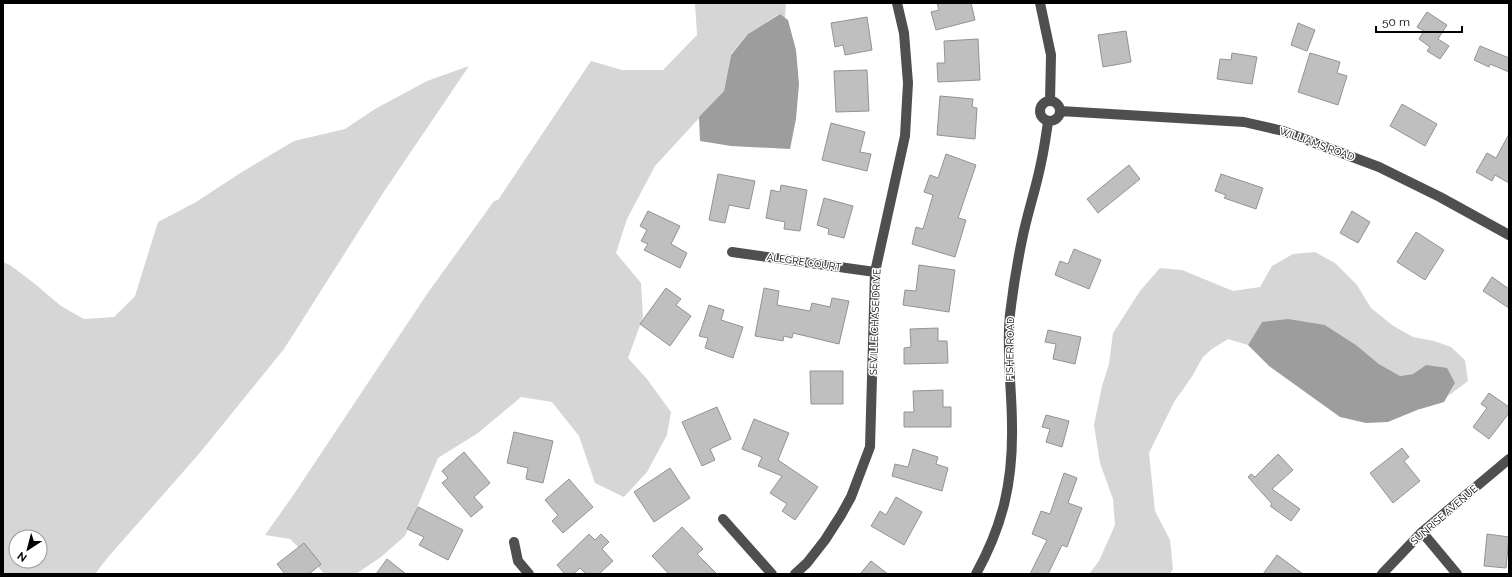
<svg xmlns="http://www.w3.org/2000/svg" width="1512" height="577" viewBox="0 0 1512 577" font-family="Raleway,sans-serif">
<style>
.green{fill:#d6d6d6;fill-rule:evenodd}
.water{fill:#9d9d9d}
.building{fill:#bfbfbf;stroke:#939393}
.lines{fill:none;stroke-linecap:round;stroke-linejoin:round}
.minor{stroke:#4f4f4f;stroke-width:10}
.labels{text-anchor:middle;dominant-baseline:central;stroke-width:3;stroke-linejoin:round;paint-order:stroke}
.street-label{font-size:10px;fill:#000;stroke:#fff}
</style>
<rect width="100%" height="100%" fill="#fff"/>
<path class="green" d="M695,3h91l-1,15 -6,-4 -31,20 -17,20 -7,37 -69,75 -28,53 -11,34 25,30 2,34 -15,41 19,21 24,33 -4,23 -20,37 -23,25 -29,-14 -16,-47 -27,-34 -31,-5 -43,36 -40,25 -33,78 -24,21 -25,17h-32l-10,-12 -24,-23 -25,-4 27,-38 135,-203 67,-93 4,-1 93,-139 31,9h41l34,-35z
M469,66l-86,127 -99,156 -86,106 -89,101 -14,18h-92v-312l7,3 25,19 26,22 23,13 30,-2 21,-21 23,-74 38,-20 46,-30 52,-31 51,-12 30,-20 52,-28zM16,537h24v24h-24z
M1315,252l20,11 22,22 14,23 21,17 21,12 21,4 17,6 14,13 3,21 -20,15 7,-13 -29,-18 -13,9 -13,2 -21,-12 -23,-19 -31,-20 -63,-3 -14,23 -20,-6 -16,10 -9,8 -12,21 -17,24 -25,51 6,58 15,29 3,29 -3,5h-81l10,-13 16,-36 -2,-26 -13,-36 -6,-38 8,-39 7,-22 4,-31 27,-42 20,-23 22,2 51,21 27,-4 12,-21 21,-12z"/>
<path class="water" d="M780,14l8,6 8,30 3,34 -3,35 -6,30 -59,-3 -31,-5 -1,-24 25,-26 7,-36 17,-21z
M1288,319l37,6 31,20 23,19 21,12 13,-2 13,-9 21,3 8,15 -11,19 -27,8 -29,12 -22,1 -26,-6 -71,-51 -21,-21 14,-23z"/>
<path class="building" d="M937,3h34l4,17 -39,10 -5,-18 8,-2z
M1427,12l20,13 -9,14 11,7 -9,13 -13,-8 3,-4 -11,-8 5,-8 -7,-4z
M867,17l5,33 -27,5 -2,-10 -8,2 -4,-24z
M1298,23l17,7 -8,21 -16,-6z
M1126,31l5,31 -28,5 -5,-32z
M978,39l2,41 -42,2 -1,-19h8l-1,-22z
M1480,46l29,12v14l-19,-8 -1,3 -15,-7z
M1232,53l25,4 -5,27 -35,-5 3,-20 11,1z
M1310,53l30,9 -3,11 10,3 -9,29 -40,-13z
M867,70l2,41 -33,1 -2,-41z
M940,96l33,3 -1,8 5,1 -2,31 -38,-4z
M1402,104l35,20 -12,22 -35,-20z
M831,123l34,9 -5,20 11,2 -4,17 -45,-11z
M1509,134v49l-14,-8 -3,6 -16,-9 11,-19 9,5z
M946,154l30,11 -18,53 8,2 -11,37 -43,-13 4,-17 7,2 10,-34 -9,-3 6,-17 8,3z
M1129,165l11,14 -42,34 -11,-14z
M718,174l37,7 -6,28 -20,-4 -4,18 -16,-3z
M1221,174l42,14 -7,21 -32,-11 2,-3 -11,-4z
M781,185l26,5 -7,41 -16,-2 1,-7 -19,-4 5,-28 9,2z
M824,198l29,8 -9,32 -16,-4 1,-5 -12,-4z
M648,211l32,15 -9,18 16,9 -7,15 -36,-18 4,-6 -7,-3 6,-11 -7,-4z
M1352,211l18,11 -12,21 -18,-10z
M1416,232l28,18 -19,30 -28,-18z
M1074,249l27,11 -12,29 -34,-14 5,-14 8,3z
M919,265l36,5 -6,42 -46,-7 2,-15 11,1z
M1492,277l17,12v19l-26,-17z
M666,288l15,11 -5,6 15,11 -21,30 -30,-22z
M764,288l15,3 -2,14 33,6 2,-8 18,4 2,-9 17,3 -10,43 -46,-11 -1,5 -8,-2 -1,5 -28,-5z
M709,305l15,5 -3,10 22,7 -10,31 -28,-10 3,-10 -9,-2z
M938,328v13h9l1,22 -44,1v-16l7,-1 -1,-18z
M1048,330l33,7 -6,27 -22,-5 3,-15 -11,-2z
M810,371h33v33h-32z
M943,390v17h8v20h-47v-15h10l-1,-21z
M1489,393l20,14v6l-20,26 -16,-12 14,-19 -6,-4z
M717,407l14,32 -21,10 5,11 -13,6 -20,-44z
M1046,415l23,6 -7,26 -16,-5 4,-13 -8,-2z
M754,419l35,14 -11,27 40,27 -23,33 -13,-9 5,-7 -17,-11 12,-17 -24,-10 4,-9 -20,-8z
M514,432l39,9 -10,42 -17,-4 2,-11 -21,-5z
M1402,448l7,9 -5,4 16,20 -27,22 -23,-30z
M913,449l25,8 -2,7 12,4 -6,23 -50,-15 3,-12 13,3z
M464,452l26,31 -16,14 9,10 -12,10 -29,-34 6,-5 -6,-7z
M1278,454l15,16 -21,19 28,20 -9,12 -21,-15 2,-2 -24,-27 3,-3 4,3z
M670,468l20,30 -36,24 -20,-30z
M1064,473l13,5 -9,25 14,5 -15,39 -5,-2 -14,29h-18l17,-34 -15,-6 9,-23 9,3z
M569,479l24,28 -30,26 -11,-12 6,-6 -13,-15z
M896,497l26,15 -18,33 -33,-19 9,-15 6,4z
M418,507l45,23 -15,30 -29,-15 5,-8 -17,-8z
M682,527l21,22 -6,5 20,20h-48l-17,-18z
M589,534l6,6 6,-6 8,8 -7,7 11,12 -14,13h-13l-6,-6 -7,6h-8l-8,-9z
M1487,534l22,3 -3,31 -22,-2z
M304,543l17,21 -12,10h-24l-8,-10z
M1277,555l26,19h-40z
M387,559l19,15h-30z
M871,561l17,13h-28z"/>
<g class="lines">
<path class="minor" d="M1040,3l11,52 -1,46
M1040 111a10 10 0 1 1 20 0a10 10 0 1 1-20 0Z
M1060,111l184,11 39,9 96,36 61,30 69,38
M732,252l143,20
M723,519l49,55
M1422,532l35,42
M514,542l4,19 11,13
M795,574l12,-11 18,-23 16,-25 10,-18 19,-50 5,-175 30,-136 3,-53 -4,-50 -7,-30
M976,574c27,-49 37,-92 36,-148 0,-37 -6,-74 -2,-112 3,-25 7,-50 12,-74 5,-26 14,-51 19,-77 3,-13 5,-27 7,-41
M1382,574l40,-42 87,-73"/>
</g>
<g class="labels">
<g class="street-label">
<text transform="translate(1317 144) rotate(20)">WILLIAMS ROAD</text>
<text transform="translate(804 262) rotate(8)">ALEGRE COURT</text>
<text transform="translate(875 322) rotate(-88)">SEVILLE CHASE DRIVE</text>
<text transform="translate(1010 349) rotate(-89)">FISHER ROAD</text>
<text transform="translate(1444 515) rotate(-41)">SUNRISE AVENUE</text>
</g>
</g>
<rect width="1512" height="577" fill="none" stroke="#000000" stroke-width="8"/>
<g transform="translate(28 549) rotate(216)"><circle r="19" fill="#ffffff" stroke="#999999"/>
<path d="M0-3L7 15L0 10L-7 15Z" fill="#000000"/>
<text y="-6" font-size="11" font-weight="bold" text-anchor="middle" fill="#000000">N</text>
</g>
<path d="M1376 26v6h86v-6" fill="none" stroke="#000000" stroke-width="2"/>
<text x="1382" y="26" font-size="12" fill="#000000" stroke="#ffffff" stroke-width="3" paint-order="stroke">50 m</text>
</svg>
